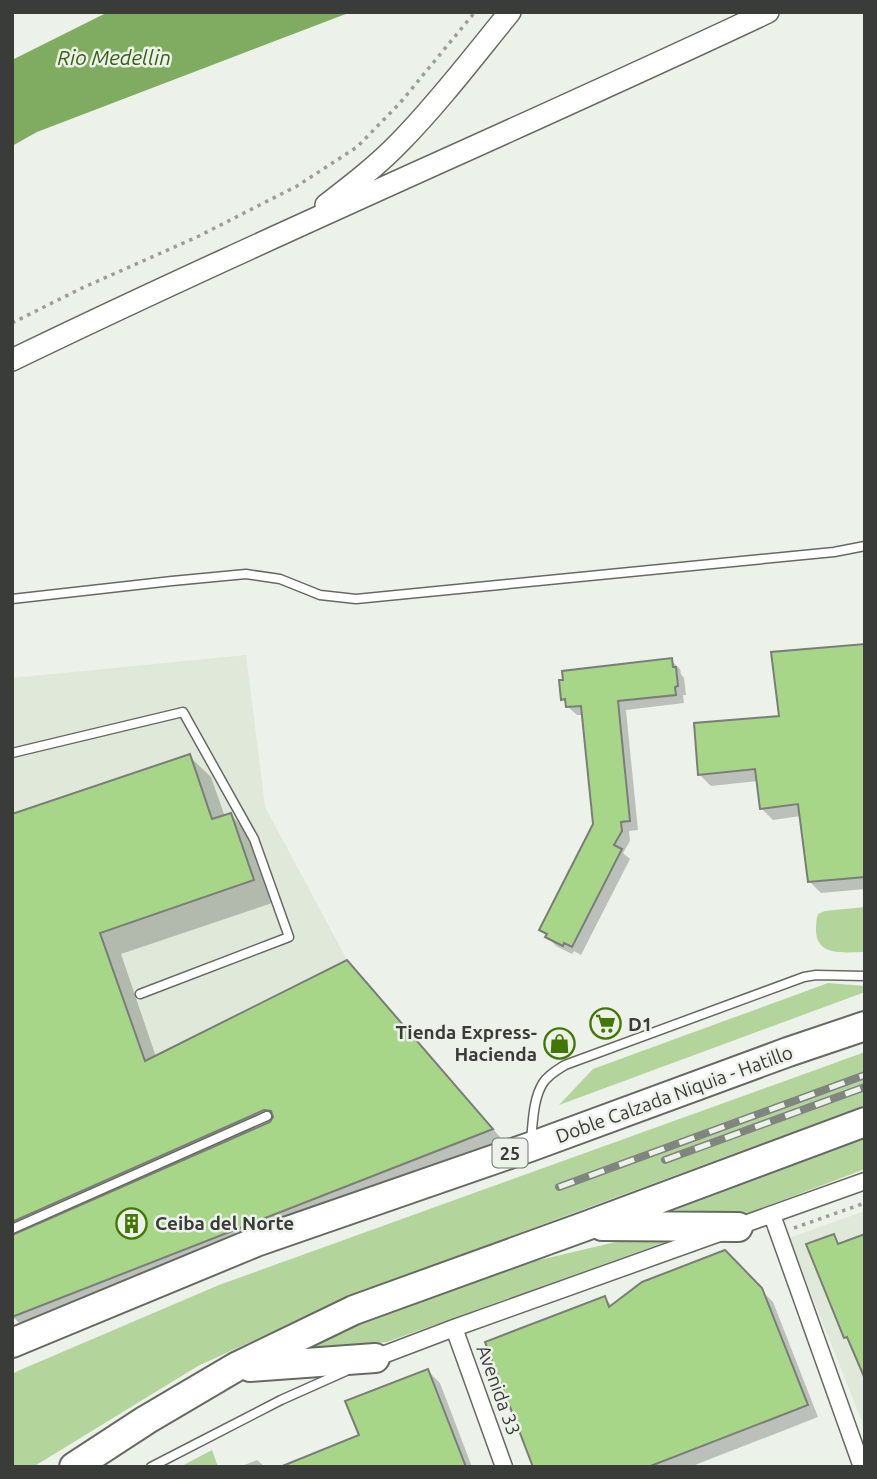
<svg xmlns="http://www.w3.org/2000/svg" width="877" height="1479" viewBox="0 0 877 1479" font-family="Ubuntu,sans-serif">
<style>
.built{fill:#dfe8d9}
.green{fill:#b3d59c}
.water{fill:#80ac61}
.shadow{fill:#0003}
.building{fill:#a8d689;stroke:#7a7e77;stroke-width:2}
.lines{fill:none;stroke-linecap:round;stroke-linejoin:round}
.lane-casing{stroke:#666a63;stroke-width:11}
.street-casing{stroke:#666a63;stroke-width:19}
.secondary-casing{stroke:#666a63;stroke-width:24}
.highway-casing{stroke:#666a63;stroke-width:32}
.path{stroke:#9c9f99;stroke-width:3.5;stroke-dasharray:3.5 5;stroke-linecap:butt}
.lane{stroke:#fff;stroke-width:8}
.street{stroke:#fff;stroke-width:16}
.secondary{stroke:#fff;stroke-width:21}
.highway{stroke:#fff;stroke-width:28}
.rail-casing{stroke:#818580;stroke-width:8}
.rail{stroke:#ecf1e9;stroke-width:5;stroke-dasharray:16;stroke-linecap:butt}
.labels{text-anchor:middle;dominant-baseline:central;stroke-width:5;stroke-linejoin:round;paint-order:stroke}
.shield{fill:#ecf1e9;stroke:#6f726e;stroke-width:2}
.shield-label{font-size:18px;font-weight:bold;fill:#3a3c39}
.poi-label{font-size:19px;font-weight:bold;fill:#3a3c39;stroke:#ecf1e9;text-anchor:start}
.street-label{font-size:19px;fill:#3a3c39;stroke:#ecf1e9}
.water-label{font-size:21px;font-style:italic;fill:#386011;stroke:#ecf1e9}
</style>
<rect width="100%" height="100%" fill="#ecf1e9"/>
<path class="built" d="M246,655l19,152 82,153 -194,97 -7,11 -134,54v-444z
M865,1211v218l-76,-191z"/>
<path class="green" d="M865,907v45c-20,0 -48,5 -49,-21 0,-6 0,-11 2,-17l7,-3z
M828,983l37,3v6l-306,113 34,-36z
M865,1052v53l-513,190 -154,71 -165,101h-21v-93l8,-4 199,-85z
M865,1139v30l-135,51 -71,-4z
M671,1240l-284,102 -98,13 58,-28 171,-62 102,-24z
M212,1450l6,17h-38z"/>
<path class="water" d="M108,12h243l-314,120 -25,14v-86z"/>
<path class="shadow" d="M865,645v244l-44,4 -12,-12 -8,-65 -28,4 -12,-12 -3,-27 -47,5 -12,-12 82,-56z
M671,660l9,9 1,5 3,4 2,17h-3l1,8 -58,7 12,120 -9,1 1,10 -7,12 7,6 -49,96 -7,-4 -2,3 -16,-8 -15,-16 54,-105 -11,-110h-7l-9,-8 -1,-4 -4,-4z
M189,756l22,21 14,40 6,-2 21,22 23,65 -154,52 35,103 191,-95 21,21 144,168 -478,187 -22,-22v-500z
M724,1253l49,49 45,115 -128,50h-155l70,-169 7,8z
M428,1371l12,12 32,84h-191l80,-31z
M257,1460l8,7h-26z"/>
<path class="building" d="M865,644v233l-57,5 -10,-78 -38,5 -5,-40 -57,6 -4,-52 85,-7 -8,-64z
M672,658l1,9h3l2,19 -3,1 1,8 -58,6 12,120 -9,1 1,9 -8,14 8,4 -50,98 -8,-4 -1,3 -18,-9 2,-3 -8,-4 54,-106 -12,-118 -15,1 -1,-8 -4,1 -2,-20h4l-1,-9z
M190,754l22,65 19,-6 23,67 -154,53 45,128 202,-101 146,169 -481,188v-82l258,-113 3,-5 -2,-6 -7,-1 -252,112v-408z
M834,1234l4,10 27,-10v145l-18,-42 -3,1 -38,-94z
M725,1250l37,38 46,117 -160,62h-115l-48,-125 120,-46 4,11 33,-25z
M428,1369l38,98h-186l79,-32 -14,-34z"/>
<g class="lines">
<defs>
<path id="lane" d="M12,599l160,-18 74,-7 34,5 40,16 36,4 478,-47 31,-6
M12,753l171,-41 71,127 35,98 -149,57
M531,1140c2,-18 2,-41 12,-57 5,-8 14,-13 22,-18l239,-88 12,-2 49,1
M12,1229l255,-113
M151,1467l130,-67 65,-29"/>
<path id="street" d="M772,1215l90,252
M454,1328l50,139
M375,1358l79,-30 411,-147"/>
<path id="secondary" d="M326,205c26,-20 52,-40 75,-64 39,-40 73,-85 109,-129
M12,360c250,-121 505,-230 756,-348"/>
<path id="highway" d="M602,1226l136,1
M12,1343l244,-101 274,-95 258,-95 77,-26
M250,1367l125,-9
M74,1467l72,-47 90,-53 118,-57 232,-84 279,-104"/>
</defs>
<use href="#lane" class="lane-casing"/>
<use href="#street" class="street-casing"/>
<use href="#secondary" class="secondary-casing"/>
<use href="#highway" class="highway-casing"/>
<path class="path" d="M12,323l70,-35 115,-51 100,-51 60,-39 43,-44 75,-91
M794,1228l71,-25"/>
<use href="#lane" class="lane"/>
<use href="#street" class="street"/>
<use href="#secondary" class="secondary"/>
<use href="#highway" class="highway"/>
<defs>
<path id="rail" d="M665,1160l200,-73
M559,1187l306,-112"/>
</defs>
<use href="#rail" class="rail-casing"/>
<use href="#rail" class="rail"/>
</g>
<defs>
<symbol id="supermarket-ring" viewBox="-11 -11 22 22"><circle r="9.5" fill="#ecf1e9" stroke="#437704" stroke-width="1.5"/><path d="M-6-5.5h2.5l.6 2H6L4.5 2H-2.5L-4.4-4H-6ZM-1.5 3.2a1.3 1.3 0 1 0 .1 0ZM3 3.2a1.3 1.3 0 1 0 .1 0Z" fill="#437704"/></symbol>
<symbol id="shop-ring" viewBox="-11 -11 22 22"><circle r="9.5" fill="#ecf1e9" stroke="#437704" stroke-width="1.5"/><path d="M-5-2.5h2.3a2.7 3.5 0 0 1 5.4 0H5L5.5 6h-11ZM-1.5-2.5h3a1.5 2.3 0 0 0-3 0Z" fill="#437704"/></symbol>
<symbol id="building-ring" viewBox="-11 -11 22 22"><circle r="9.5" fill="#ecf1e9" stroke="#437704" stroke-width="1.5"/><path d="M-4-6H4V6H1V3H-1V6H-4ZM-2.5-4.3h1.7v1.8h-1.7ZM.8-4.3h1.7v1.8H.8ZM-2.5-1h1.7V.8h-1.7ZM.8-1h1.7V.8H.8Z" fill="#437704"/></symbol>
</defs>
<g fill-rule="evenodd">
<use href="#supermarket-ring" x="588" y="1006" width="35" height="35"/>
<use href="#shop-ring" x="542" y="1026" width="35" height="35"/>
<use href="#building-ring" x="114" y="1206" width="35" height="35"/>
</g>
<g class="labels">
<rect class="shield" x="492.5" y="1138.5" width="35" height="29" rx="5"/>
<g class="shield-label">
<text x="510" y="1153">25</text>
</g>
<g class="poi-label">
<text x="628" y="1024">D1</text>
<text x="537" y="1032" text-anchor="end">Tienda Express-<tspan x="537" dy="22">Hacienda</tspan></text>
<text x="155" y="1223">Ceiba del Norte</text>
</g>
<g class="street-label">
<text transform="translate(674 1094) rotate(-20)">Doble Calzada Niquia - Hatillo</text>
<text transform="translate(499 1390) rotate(70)">Avenida 33</text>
</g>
<g class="water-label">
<text x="114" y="57">Rio Medellin</text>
</g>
</g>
<rect width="877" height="1479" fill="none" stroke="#3a3c39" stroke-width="28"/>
</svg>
